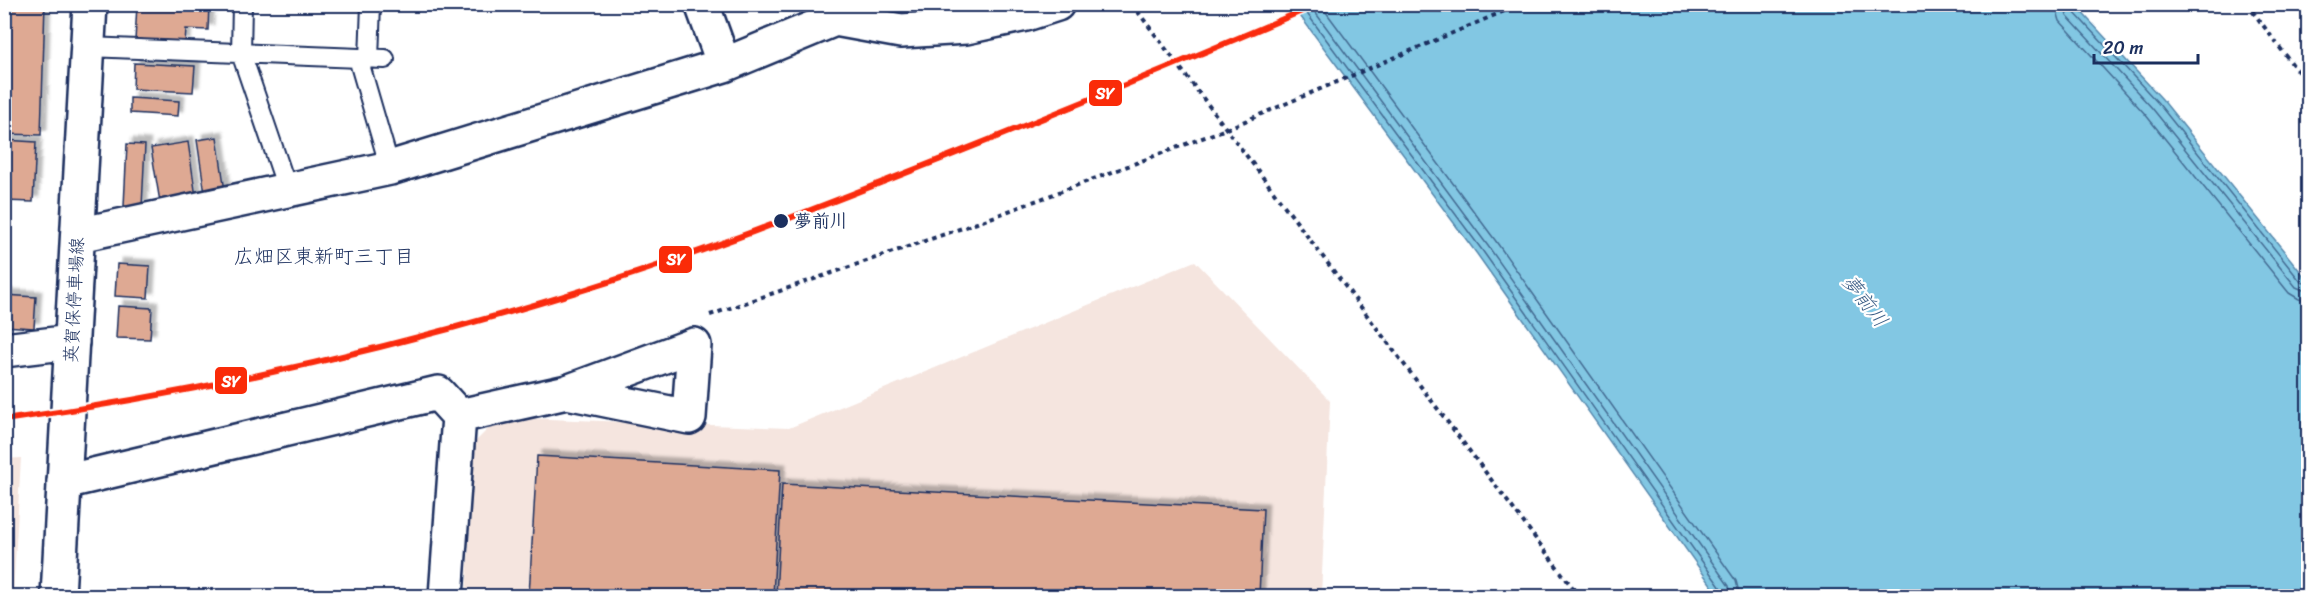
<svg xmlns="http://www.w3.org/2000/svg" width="2313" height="601" viewBox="0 0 2313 601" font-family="Sriracha,'Klee One',sans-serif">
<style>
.built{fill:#f5e5df}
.water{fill:#82c7e3;stroke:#598aae;stroke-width:1.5}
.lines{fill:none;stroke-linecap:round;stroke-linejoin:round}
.shore{stroke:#446c93;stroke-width:1.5}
.building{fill:#dea993;stroke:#1b2f5e;stroke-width:1.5;filter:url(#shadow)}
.service-casing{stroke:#1b2f5e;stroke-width:22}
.minor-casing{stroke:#1b2f5e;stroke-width:38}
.secondary-casing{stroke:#1b2f5e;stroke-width:38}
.path{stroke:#1b2f5e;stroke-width:4;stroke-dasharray:4.5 4.5;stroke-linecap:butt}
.service{stroke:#fff;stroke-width:18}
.minor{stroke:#fff;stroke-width:33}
.secondary{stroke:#fff;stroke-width:33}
.rail-1-casing{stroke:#fff;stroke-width:10}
.rail-1{stroke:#fa2b08;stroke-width:6}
.stop-dot{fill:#1b2f5e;stroke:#fff;stroke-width:2}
.labels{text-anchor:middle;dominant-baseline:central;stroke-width:4.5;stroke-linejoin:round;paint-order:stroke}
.stop-label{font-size:18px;font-weight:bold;fill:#1b2f5e;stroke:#fff;text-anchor:start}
.street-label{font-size:18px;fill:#1b2f5e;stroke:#fff}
.neighbourhood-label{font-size:20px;fill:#1b2f5e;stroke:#fff}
.water-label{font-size:20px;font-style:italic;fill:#3a5d86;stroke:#fff}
.line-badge{stroke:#fff;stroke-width:2}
.badge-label{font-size:16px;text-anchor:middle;font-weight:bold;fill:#fff}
</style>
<defs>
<filter id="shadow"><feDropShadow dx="5.5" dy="-5.5" stdDeviation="1.5" flood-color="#0004"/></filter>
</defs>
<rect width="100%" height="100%" fill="#fff"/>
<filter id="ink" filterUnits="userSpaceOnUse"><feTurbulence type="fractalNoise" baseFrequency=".0167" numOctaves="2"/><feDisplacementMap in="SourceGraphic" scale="12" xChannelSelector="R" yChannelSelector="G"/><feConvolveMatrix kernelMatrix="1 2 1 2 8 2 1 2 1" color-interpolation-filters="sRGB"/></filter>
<g filter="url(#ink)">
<path class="built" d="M1195,261l135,140 -9,195h-855l9,-154 13,-13 33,-11 268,10z
M21,458l-8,138h-8v-137z"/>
<path class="water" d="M1292,5h783l87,94 146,182v315h-589l-242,-342z"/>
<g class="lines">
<path class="shore" d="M1300,4l182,246 241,341 1,5
M1309,4l179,242 241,340 2,10
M1320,4l175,236 241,341 4,15
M2055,4l5,17 85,93 144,179 10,6 9,2
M2064,4l3,12 85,92 144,179 12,5
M2071,4l2,7 85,92 143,179 7,2"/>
</g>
<path class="building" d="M4,4h41l-4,131 -37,-1z
M137,4h72l-1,26 -22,-1 -1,15 -50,-3z
M134,63l61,3 -2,26 -60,-3z
M130,98l49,3 -1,15 -48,-3z
M217,137l8,54 -20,3 -8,-54z
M4,140l32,2 -3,60 -29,-1z
M188,142l8,55 -36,5 -9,-54z
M127,144l18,1 -3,62 -18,-1z
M117,264l33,2 -2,32 -33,-2z
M4,295l32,2 -2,31 -30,-2z
M118,306l34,2 -2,31 -34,-1z
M537,456l243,14 -7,126h-244z
M782,484l481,25 -4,87h-483z"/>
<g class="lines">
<defs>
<path id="service" d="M242,4l-1,49 47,138
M88,47l297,12
M358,58l32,110
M369,59l2,-55"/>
<path id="minor" d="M724,65l111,-46 66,12 65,-4 60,-13 31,-10
M78,235l312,-67 334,-103 -22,-61
M4,350l68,-8
M459,416l108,-24 122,25 5,-72 -127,47
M64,482l374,-89 21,23 -13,180"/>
<path id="secondary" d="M58,596l32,-592"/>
</defs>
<use href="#service" class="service-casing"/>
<use href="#minor" class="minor-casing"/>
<use href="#secondary" class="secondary-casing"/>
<path class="path" d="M1132,4l447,592
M2247,4l61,81
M710,315l267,-92 249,-94 295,-125"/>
<use href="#service" class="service"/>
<use href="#minor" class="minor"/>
<use href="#secondary" class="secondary"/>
<defs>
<path id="rail-1" d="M4,420c195,-27 389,-71 576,-129 117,-36 232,-81 346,-126 131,-52 262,-105 392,-161"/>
</defs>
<use href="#rail-1" class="rail-1-casing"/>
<use href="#rail-1" class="rail-1"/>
</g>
</g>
<circle class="stop-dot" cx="781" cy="221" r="8"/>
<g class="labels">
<g class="stop-label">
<text x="794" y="221">夢前川</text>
</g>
<g class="street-label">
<text transform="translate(74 300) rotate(-87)">英賀保停車場線</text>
</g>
<g class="neighbourhood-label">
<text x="324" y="256">広畑区東新町三丁目</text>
</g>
<g class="water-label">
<text transform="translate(1865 301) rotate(52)">夢前川</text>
</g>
</g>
<g class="line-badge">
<rect x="1088" y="79" width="35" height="28" rx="6" fill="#fa2b08"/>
<rect x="658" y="245" width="35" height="29" rx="6" fill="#fa2b08"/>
<rect x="214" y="366" width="34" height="29" rx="6" fill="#fa2b08"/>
</g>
<g class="badge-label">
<text x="1105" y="99">SY</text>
<text x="676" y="265">SY</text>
<text x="231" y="387">SY</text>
</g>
<rect width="2313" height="601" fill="none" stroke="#fff" stroke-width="24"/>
<rect x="12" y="12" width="2289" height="577" fill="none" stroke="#1b2f5e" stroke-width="2" filter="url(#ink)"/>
<path d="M2094 54v9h104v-9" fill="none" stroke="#1b2f5e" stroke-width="3"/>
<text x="2103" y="54" font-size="18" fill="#1b2f5e" stroke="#ffffff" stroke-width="4.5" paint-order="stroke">20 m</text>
</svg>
